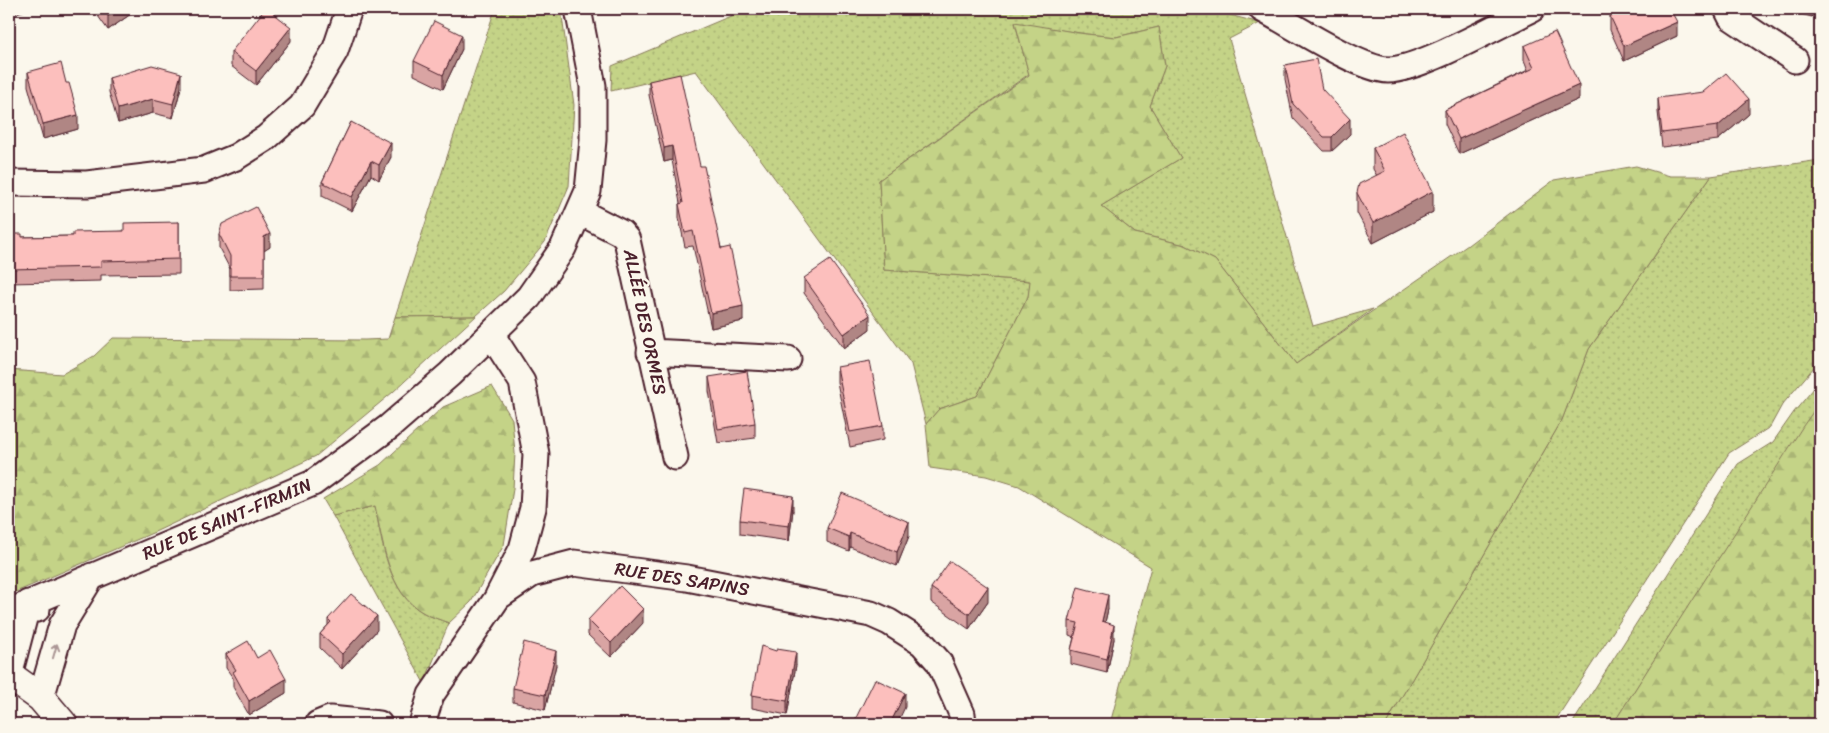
<svg xmlns="http://www.w3.org/2000/svg" width="1829" height="733" viewBox="0 0 1829 733" font-family="Sriracha,sans-serif">
<style>
.grass{fill:url(#grass-dots);stroke:#877959}
.forest{fill:url(#forest-firs);stroke:#877959}
.lines{fill:none;stroke-linecap:round;stroke-linejoin:round}
.minor-casing{stroke:#4a1f2b;stroke-width:29}
.secondary-casing{stroke:#4a1f2b;stroke-width:31}
.minor{stroke:#fbf7ec;stroke-width:25}
.secondary{stroke:#fbf7ec;stroke-width:28}
.wall{fill:#d9a4a3;stroke:#4a1f2b}
.shaded-wall{fill:#b08684;stroke:#4a1f2b}
.building{fill:#fcbfbd;stroke:#4a1f2b}
.oneway{stroke:#ab9695}
.labels{text-anchor:middle;dominant-baseline:central;stroke-width:5;stroke-linejoin:round;paint-order:stroke}
.street-label{font-size:18px;fill:#4a1f2b;stroke:#fbf7ec}
</style>
<defs>
<pattern id="grass-dots" width="8" height="8" patternUnits="userSpaceOnUse" patternTransform="scale(1.25)"><rect width="8" height="8" fill="#c4d387"/><path d="M2 2h.1M6 6h.1" fill="none" stroke="#aab575" stroke-width="1.8" stroke-linecap="round"/></pattern>
<pattern id="forest-firs" width="22" height="20" patternUnits="userSpaceOnUse" patternTransform="scale(1.25)"><rect width="22" height="20" fill="#c4d387"/><path d="M5 1l3.5 6h-7zM16 11l3.5 6h-7z" fill="#aab575"/></pattern>
</defs>
<rect width="100%" height="100%" fill="#fbf7ec"/>
<filter id="ink" filterUnits="userSpaceOnUse"><feTurbulence type="fractalNoise" baseFrequency=".02" numOctaves="2"/><feDisplacementMap in="SourceGraphic" scale="10" xChannelSelector="R" yChannelSelector="G"/><feConvolveMatrix kernelMatrix="1 2 1 2 8 2 1 2 1" color-interpolation-filters="sRGB"/></filter>
<g filter="url(#ink)">
<path class="grass" d="M495,9h66l13,96 -5,81 -24,56 -41,49 -28,25 -81,1z
M764,9h443l53,14 -31,16 84,287 60,-17 -77,55 -81,-104 -30,-15 -50,-12 -34,-27 80,-48 -31,-52 15,-40 -6,-39 -43,10 -30,-3 -71,-11 14,51 -150,106 5,90 147,11 -3,16 -51,99 -38,13 -13,15 -15,-60 -215,-293 -85,20 1,-25 128,-54z
M1820,160v200l-38,45 -12,22 -41,26 -176,271h-167l176,-304 27,-71 122,-173z
M1820,381v21l-207,322h-41l166,-260 35,-22 21,-30z
M375,506c7,36 13,88 49,107 7,4 17,7 25,10l-25,60 -91,-167z"/>
<path class="forest" d="M1015,22l71,12 30,3 43,-10 6,39 -15,40 31,52 -80,48 34,27 50,12 30,15 81,104 172,-119 86,-65 82,-14 34,10h41l-122,173 -27,71 -176,304h-276l41,-157 -132,-81 -33,-10 -56,-8 -4,-44 13,-15 38,-13 51,-99 2,-16 -146,-11 -5,-90 150,-105z
M476,316l-83,76 -77,64 -159,75 -148,64v-225l53,4 32,-18 19,-18 252,2 23,-1 7,-22z
M492,386l20,33 3,34 -2,36 -9,56 -33,57 -22,21c-8,-3 -18,-6 -25,-10 -36,-19 -41,-71 -49,-107l-42,10 -10,-17 57,-34 63,-58z
M1820,402v322h-207l190,-298z"/>
<g class="lines">
<defs>
<path id="minor" d="M1262,9c29,15 97,60 126,61 31,0 113,-46 144,-61
M1727,9l4,8 64,43
M9,183l78,1 117,-14 32,-13 30,-19 36,-32 33,-55 14,-42
M580,212l41,21 6,7 48,217
M491,334l31,48 14,72 -3,54 -11,41 -24,47
M650,352l138,7
M9,612l304,-129 76,-56 61,-53 79,-77 34,-49 25,-57 5,-51v-54l-15,-77
M9,675l19,-72 9,6
M41,698l21,-73 30,-49
M318,724l12,-5 49,5
M422,724l9,-29 67,-98 34,-23 42,-11 113,15 184,36 18,8 33,21 17,19 23,52 1,10"/>
<path id="secondary" d="M9,675l32,23 22,26"/>
</defs>
<use href="#minor" class="minor-casing"/>
<use href="#secondary" class="secondary-casing"/>
<use href="#minor" class="minor"/>
<use href="#secondary" class="secondary"/>
</g>
<path class="wall" d="M93,9h45l-30,21z
M1781,9h33l-2,8z
M1610,16l67,20 -53,25 -14,-31z
M291,41l-35,44 -25,-19v-14z
M1524,46l55,53 -120,55 -14,-30v-14l83,-40 -4,-10z
M462,49l-19,40 -29,-14v-14z
M1285,65l37,24 28,45 -18,17h-8l-31,-33 -8,-39z
M28,72l50,57 -35,10 -15,-53z
M109,78l72,9 -8,31 -20,-5 -35,10 -9,-31z
M649,81l51,85 21,83 22,72 -32,7 -18,-82 -8,1 -6,-29v-14l1,-1 -8,-43 -8,2 -15,-67z
M1658,98l91,16 -31,26 -56,7 -4,-35z
M351,122l40,35 -12,23 -8,-5 -19,36 -30,-15v-14z
M1373,148l60,64 -60,31 -16,-30v-20l20,-17 -4,-7z
M179,222v52l-78,1v6l-92,2v-49l13,3 51,-1 51,-5z
M219,234l51,13 -6,3v39l-34,1v-21l-11,-21z
M804,278l66,51 -26,19 -40,-55z
M837,367l46,59v14l-33,7 -13,-65z
M709,377l46,46v15l-37,5 -9,-52z
M793,510l-4,31 -49,-7v-14z
M827,528l82,8 -12,30 -47,-19 -1,4 -22,-9z
M931,588l57,14 -19,27 -38,-27z
M1108,609l-3,13 9,17 -7,34 -36,-9v-14l3,-13 -5,-2v-14z
M328,619l49,11 -35,39 -22,-21v-14l8,-9z
M588,620l55,3 -32,34 -23,-22z
M776,651l20,14 -9,50 -35,-7v-13z
M226,654l31,4 29,35 -37,22 -16,-28v-9l-7,-10z
M556,665l-11,45 -32,-8v-14z"/>
<path class="shaded-wall" d="M9,9h17v1l-17,5z
M118,9h20l-30,21v-14z
M1812,9h2l-2,8z
M1677,22v14l-53,25v-15z
M291,27v14l-35,44v-14z
M462,35v14l-19,40v-14z
M181,73v14l-8,31v-14z
M1579,85v14l-120,55v-15z
M153,99v14l-35,10v-14z
M1749,99v15l-31,26v-14z
M78,115v14l-35,10v-15z
M1350,119v15l-18,17v-14z
M391,143v14l-12,23v-15z
M672,146v14l-8,2v-14z
M371,161v14l-19,36v-14z
M1433,191v21l-60,31v-20z
M270,234v13l-6,4v-14z
M743,306v15l-32,7v-15z
M870,315v14l-26,19v-14z
M793,496v14l-4,31v-15z
M909,522v14l-12,30v-14z
M850,533v14l-1,4v-14z
M988,587v15l-19,27v-15z
M1108,595v14l-6,27v-15z
M643,609v14l-32,34v-14z
M377,616v14l-35,39v-15z
M1114,625v14l-7,34v-14z
M556,651v14l-11,45v-15z
M796,652v13l-9,50v-14z
M286,679v14l-37,22v-14z
M905,693v14l-8,17h-7z"/>
<path class="building" d="M103,9h15l-10,7z
M265,9h3l23,18 -35,44 -25,-19z
M1624,9h46l7,13 -53,24 -14,-30z
M434,21l28,14 -19,40 -29,-14z
M1555,32l24,53 -120,54 -14,-29 89,-42 -10,-22z
M1316,59l6,30 28,30 -18,18h-8l-31,-33 -8,-39z
M61,63l5,20h3l9,32 -35,9 -15,-52z
M152,65l29,8 -8,31 -20,-5 -35,10 -9,-31z
M1726,73l23,26 -31,27 -56,7 -4,-35 45,-6z
M680,74l20,92h4l17,83 9,-2 13,59 -32,7 -18,-82 -8,2 -6,-29 4,-1 -11,-57 -8,2 -15,-67z
M351,122l40,21 -12,22 -8,-4 -19,36 -30,-15z
M1403,132l30,59 -60,32 -16,-30 2,-9 26,-13 -12,-23z
M256,207l14,27 -6,3v39h-34v-20l-11,-22 3,-10z
M179,222v37l-78,2v6l-92,2v-35h13v3l51,-1v-4l51,-1v-8z
M830,260l40,55 -26,19 -40,-56z
M870,361l13,65 -33,6 -13,-65z
M747,371l8,52 -37,6 -9,-52z
M744,489l49,7 -4,30 -49,-6z
M842,493l67,29 -12,30 -47,-19 -1,4 -22,-9z
M950,561l38,26 -19,27 -38,-26z
M620,586l23,23 -32,34 -23,-23z
M1078,587l30,8 -6,26 12,4 -7,34 -36,-9 7,-27 -9,-2z
M351,594l26,22 -35,38 -22,-20 11,-12 -3,-3z
M248,641l9,17 13,-8 16,29 -37,22 -16,-29 3,-2 -10,-16z
M524,642l32,9 -11,44 -32,-7z
M761,646l15,5 1,-2 19,3 -9,49 -35,-6z
M875,679l30,14 -15,31h-37z
M176,720l5,4h-8z"/>
<defs><path id="oneway-shaft" d="M-6 0H5M1.5-3L5.5 0L1.5 3" fill="none" stroke-width="1.6" stroke-linecap="round" stroke-linejoin="round" transform="scale(1.25)"/></defs>
<use class="oneway" href="#oneway-shaft" transform="translate(55 651) rotate(-74)"/>
</g>
<g class="labels">
<g class="street-label">
<text transform="translate(645 322) rotate(78)">ALLÉE DES ORMES</text>
<text transform="translate(227 519) rotate(-23)">RUE DE SAINT-FIRMIN</text>
<text transform="translate(682 579) rotate(9)">RUE DES SAPINS</text>
</g>
</g>
<rect width="1829" height="733" fill="none" stroke="#fbf7ec" stroke-width="30"/>
<rect x="15" y="15" width="1799" height="703" fill="none" stroke="#4a1f2b" stroke-width="2" filter="url(#ink)"/>
</svg>
